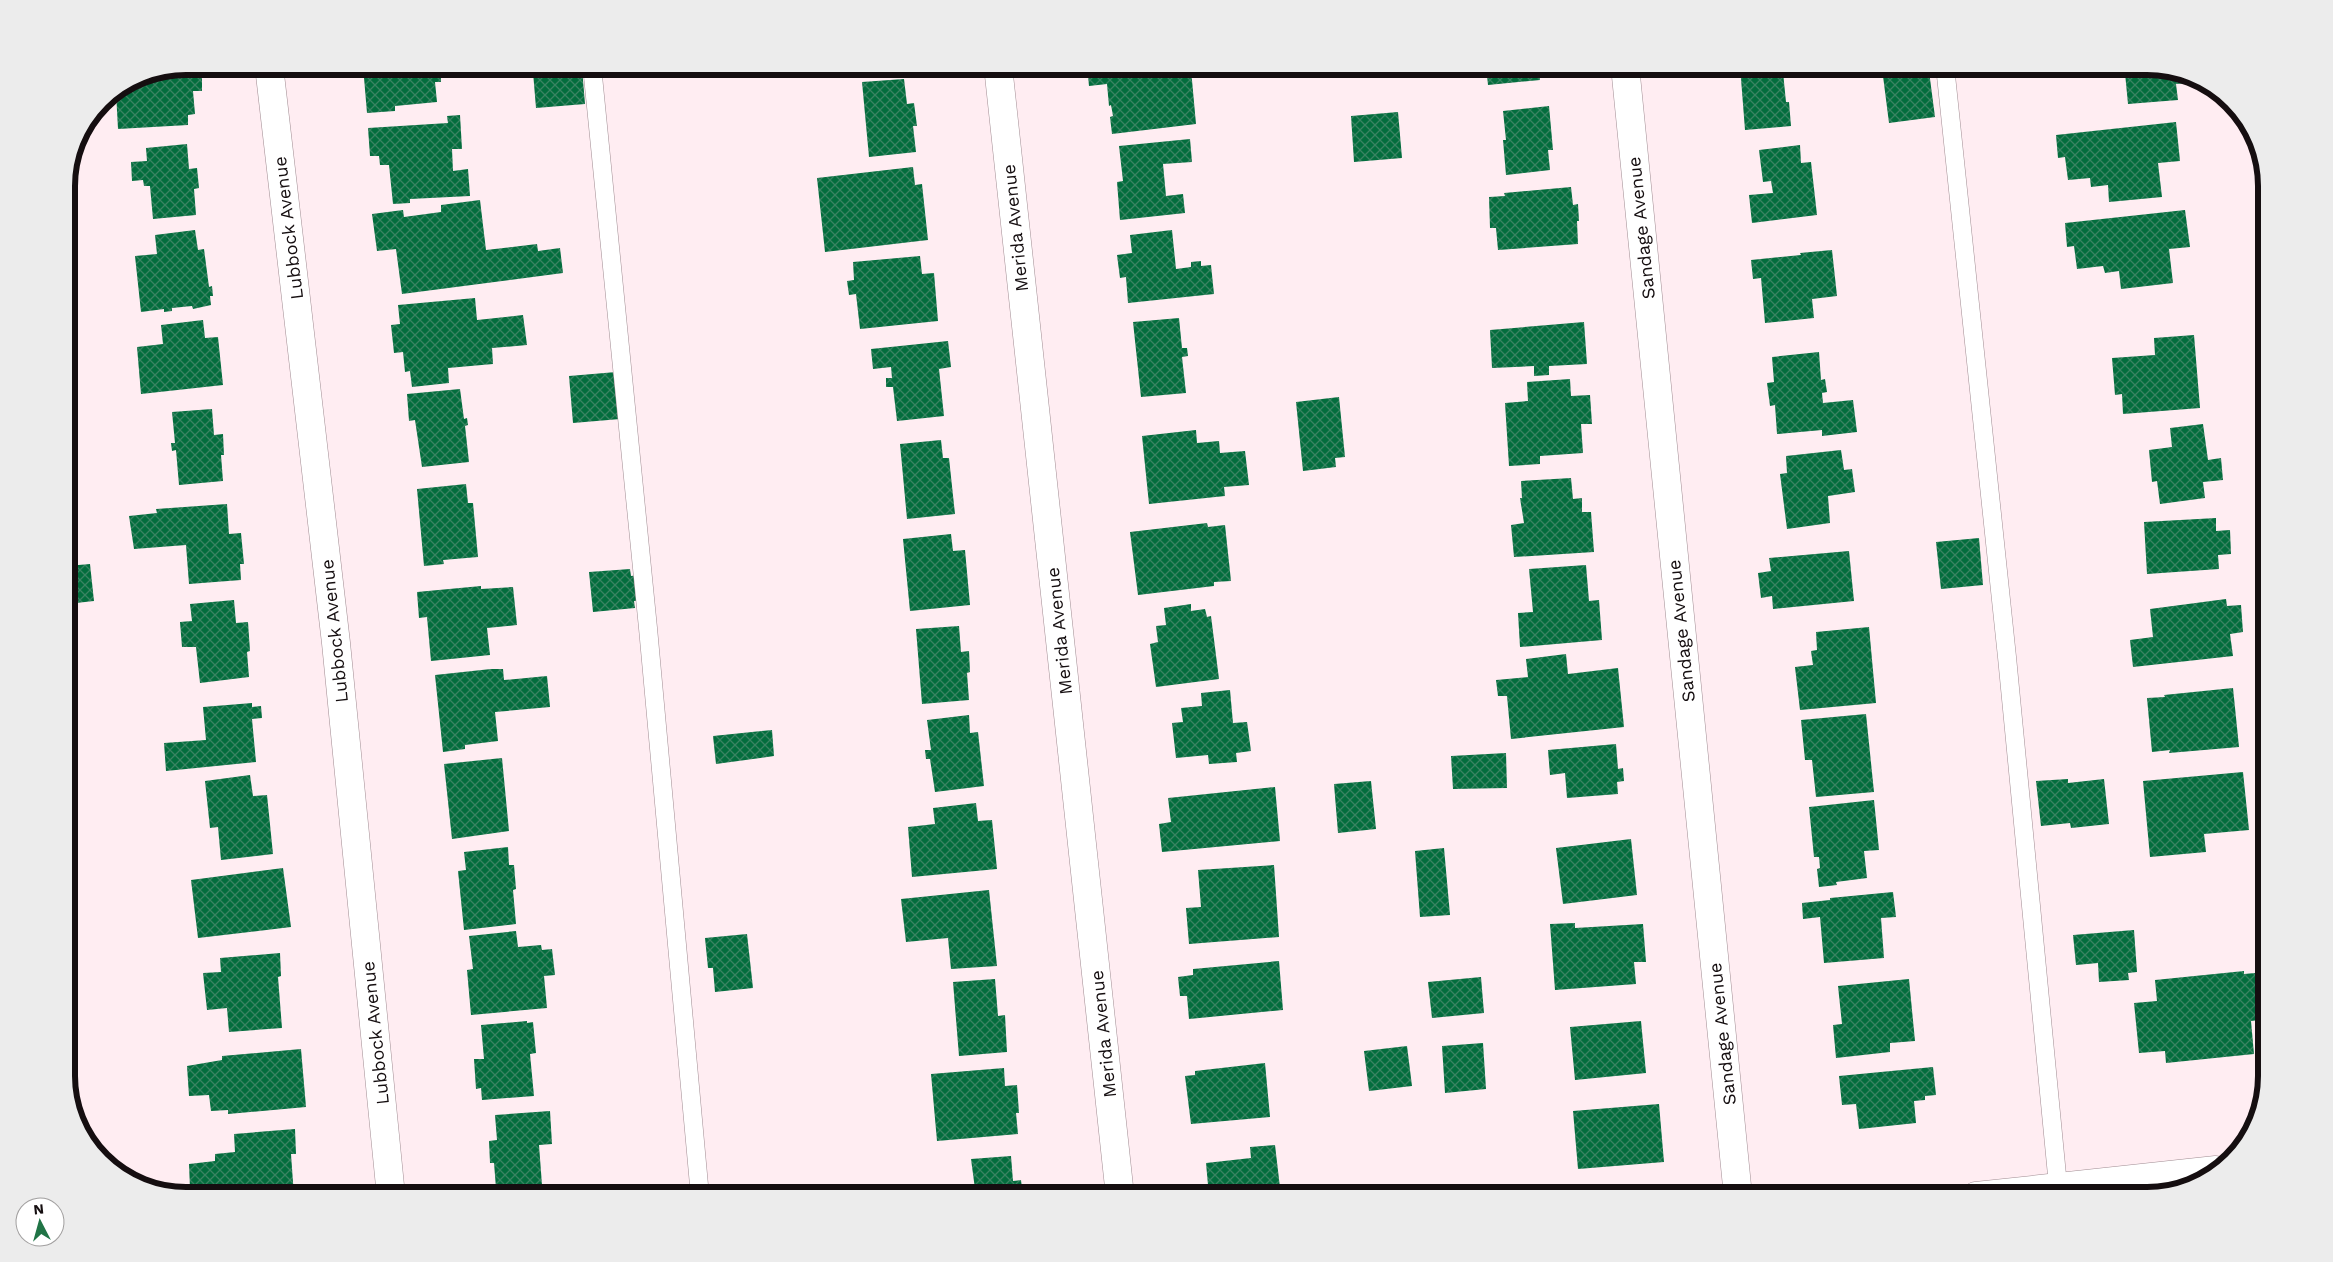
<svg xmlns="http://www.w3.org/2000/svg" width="2333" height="1262" viewBox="0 0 2333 1262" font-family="'Work Sans',sans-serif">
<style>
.building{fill:url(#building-cross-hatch)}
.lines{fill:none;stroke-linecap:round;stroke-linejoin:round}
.lane-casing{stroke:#a08c92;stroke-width:19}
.street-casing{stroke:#a08c92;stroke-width:29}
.secondary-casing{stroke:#a08c92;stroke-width:29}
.lane{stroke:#fff;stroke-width:18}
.street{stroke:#fff;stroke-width:28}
.secondary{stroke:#fff;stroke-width:28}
.labels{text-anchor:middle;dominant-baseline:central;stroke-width:5;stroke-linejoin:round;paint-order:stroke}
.street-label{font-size:18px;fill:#150e10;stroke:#fff}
.rim{fill:none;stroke:#150e10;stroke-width:6}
</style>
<defs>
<pattern id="building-cross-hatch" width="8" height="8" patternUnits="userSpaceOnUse" patternTransform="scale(1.25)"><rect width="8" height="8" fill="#036d3d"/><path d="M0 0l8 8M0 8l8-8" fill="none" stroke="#3a8362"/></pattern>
</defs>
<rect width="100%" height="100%" fill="#ffedf2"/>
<path class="building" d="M186,66h19l1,10h-4v15h-9l2,23 -7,1v10l-70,4 -2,-37 25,-17z
M363,66h101v4l3,-1 1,6 -27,3v4h-6l2,20 -42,4v5l-28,2z
M1087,66h66v6l38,-3 5,55 -84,10 -2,-17 3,-1 -2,-11 -2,1 -2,-22 -18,2z
M1486,66h52l2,14 -52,5z
M1740,66h46v6h-3l3,30h3l2,24 -46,4z
M2116,66h31l40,10 1,7 -12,1 2,16 -50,4 -3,-31h-9z
M582,68l3,36 -49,4 -3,-36z
M1929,71l6,46 -46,6 -6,-47z
M904,79l3,25 7,-1 3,23h-4l3,26 -47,5 -7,-75z
M1549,106l4,44h-5l2,20 -44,5 -3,-35h3l-3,-29z
M1398,112l4,46 -48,4 -3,-46z
M460,115l2,34h-10l1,22 15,-2 2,27 -60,3v4l-17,1 -4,-39h-9l-1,-9h-9l-2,-28 80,-5 -1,-7z
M2176,122l4,39 -22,2 4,34 -53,5 -1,-17 -17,2 -1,-9 -22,2 -3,-23 -7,1 -2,-23z
M1190,139l2,23 -29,2 3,32 17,-2 2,19 -65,7 -3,-38 6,-1 -4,-35z
M187,144l2,25 8,-1 2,20 -5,1 2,26 -43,4 -3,-33h-6l-1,-6 -11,1 -1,-19 16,-1 -1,-13z
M1800,145l1,18 10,-1 6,53 -65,8 -3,-28 24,-2 -2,-12 -8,1 -4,-32z
M913,167l2,18 7,-1 6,56 -103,12 -8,-74z
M1571,187l2,18 5,-1 1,17h-2l1,23 -80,6 -2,-22h-6l-1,-31 16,-1 -1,-3z
M480,200l6,50 51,-6 1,7 22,-3 3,25 -161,21 -6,-45 -19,2 -5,-37 31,-4 1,7 37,-5v-7z
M2185,210l5,37 -21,2 4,34 -52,6 -2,-18 -14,2 -2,-7 -26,3 -3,-23 -7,1 -2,-24z
M195,230l3,20 6,-1 5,38 3,-1 1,10h-3l1,9 -18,4 -1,-3 -20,2v3l-8,1v-3l-23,3 -6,-56 22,-2 -2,-19z
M1172,230l4,39 15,-2v-5l10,-1v5l10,-1 3,29 -86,9 -2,-26 -6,1 -3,-23 15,-2 -2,-18z
M1832,250l5,46 -25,3 2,19 -49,5 -4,-45 -8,1 -2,-19 50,-5 -1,-2z
M920,256l2,18 12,-1 4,48 -78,8 -4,-35 -7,1 -2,-14 7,-1 -1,-18z
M475,298l2,22 46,-5 4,30 -35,3 1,16 -45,4 1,15 -37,4 -2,-16 -5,1 -2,-20 -9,1 -3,-28 9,-1 -2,-19z
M1179,318l3,30h5l1,8 -6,1 4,36 -45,4 -8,-75z
M203,320l2,18 13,-1 5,48 -82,9 -4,-47 26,-3 -2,-19z
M1584,322l3,42 -38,2v9l-15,1v-10l-42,2 -2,-38z
M2194,335l6,73 -77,6 -1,-20 -7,1 -3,-37 43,-3 -1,-17z
M948,341l3,26 -12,2 5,47 -47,5 -4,-34h-7v-9h6l-1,-11 -18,2 -2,-20z
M1819,352l2,28 4,-1 2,13 -5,1 1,10 30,-3 4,32 -35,4v-6l-45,4 -2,-29 -5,1 -3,-23 7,-1 -2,-25z
M616,372l4,47 -47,4 -4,-47z
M1570,379l1,17 19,-1 2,29h-11l2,29 -43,3v8l-31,2 -4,-63 23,-2 -1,-19z
M460,389l4,30 3,-1 1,7 -3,1 4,36 -47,5 -7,-47 -6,1 -2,-27z
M1339,397l6,60 -10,1 1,9 -33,4 -7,-69z
M212,409l2,26 9,-1 1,21h-3l2,26 -44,4 -3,-35 -4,1 -1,-8h4l-3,-31z
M2203,424l5,36 13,-2 2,22 -20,2 2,16 -45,6 -3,-23 -5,1 -3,-32 23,-3 -2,-19z
M1196,430l1,13 22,-2 1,12 25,-2 4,34 -25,2 1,9 -76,8 -7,-68z
M941,440l2,18h6l6,56 -48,5 -7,-75z
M1841,450l3,20 8,-1 3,23 -27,4 2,27 -43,6 -7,-55 7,-1 -1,-17z
M1571,478l2,21 9,-1v14h9l3,40 -80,5 -3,-32 13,-2 -4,-25h2l-1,-17z
M466,484l2,19h5l5,54 -35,3 1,4 -20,2 -7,-77z
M227,504l2,30 12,-1 3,31h-4l1,16 -52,4 -3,-39 -52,4 -5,-33 28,-3 -1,-4z
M2216,518v13l14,-1 1,24 -13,1 1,14 -72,5 -3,-52z
M1207,523l1,4 17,-2 6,56 -17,1v4l-76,9 -8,-63z
M951,534l2,17 12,-1 5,55 -60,6 -7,-72z
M1979,538l4,47 -42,4 -5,-47z
M1849,551l5,50 -81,8 -1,-13 -11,2 -3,-25 13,-2 -2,-13z
M90,564l4,37 -27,3v-38z
M1586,565l3,36 10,-1 3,40 -82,7 -2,-34 15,-1 -4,-43z
M630,569l1,7 9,-1 2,25 -8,1 1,7 -42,4 -4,-40z
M481,586v3l32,-2 4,38 -30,3 3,27 -59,6 -4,-44 -8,1 -2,-26z
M2226,599l1,7 14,-1 2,27 -13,2 3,22 -100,11 -3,-27 23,-3 -3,-28z
M234,600l2,23 12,-1 2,29 -3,1 2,25 -49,6 -4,-36h-14l-2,-25 12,-1 -2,-17z
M1191,604v7l14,-2 2,8 4,-1 8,63 -63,8 -6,-43 8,-2 -2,-16 10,-1 -2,-17z
M959,626l2,26 8,-1 1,21 -3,1 2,27 -47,4 -6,-75z
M1869,627l7,76 -76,7 -5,-43 18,-2 -2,-14 6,-1 -1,-18z
M1566,654l2,20 50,-6 6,59 -113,12 -4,-43h-9l-2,-16 32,-3 -2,-18z
M491,669h12l1,11 43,-4 3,31 -55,5 3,29 -33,4v4l-22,3 -8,-77z
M2233,688l6,59 -70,6 1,-3 -18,2 -5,-54 18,-1 -1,-2z
M1230,690l3,33 14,-1 4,29 -15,2 1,9 -28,2 -1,-9 -32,3 -4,-35 11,-1 -2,-14 21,-2 -1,-13z
M252,703v4l9,-1 1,12 -10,1 4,43 -90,9 -2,-28 42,-3 -3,-33z
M1866,714l8,78 -58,5 -4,-37h-7l-4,-40z
M969,715l1,18 8,-1 6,54 -49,6 -5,-33h-4l-1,-9h6l-4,-30z
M772,730l2,26 -58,8 -3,-28z
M1616,744l2,25 5,-1 1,13 -7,1 1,12 -51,4 -2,-25 -15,2 -2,-25z
M1506,753l1,35 -54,1 -2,-33z
M502,758l7,73 -57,8 -8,-75z
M2243,772l6,58 -45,4 2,18 -56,5 -7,-76z
M250,775l3,21 14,-1 6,59 -52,6 -3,-33 -8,1 -5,-47z
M2068,779v4l36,-4 5,45 -38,4 -1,-5 -29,3 -5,-45z
M1371,781l5,48 -38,4 -4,-49z
M1275,787l5,54 -118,11 -3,-28 12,-2 -3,-24z
M1874,800l5,50 -15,1 3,27 -31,4 1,3 -18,2 -2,-18 3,-1 -1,-11h-5l-5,-50z
M976,803l2,18 14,-1 5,49 -85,8 -4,-50 27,-3 -2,-16z
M1631,839l6,56 -74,9 -7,-56z
M508,847l1,18h5l2,24 -3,1 3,34 -52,6 -6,-59 8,-1 -2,-18z
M1444,848l6,67 -30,2 -5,-66z
M1274,865l5,72 -90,7 -3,-36 15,-1 -3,-37z
M283,868l8,59 -93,11 -7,-58z
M989,890l8,76 -46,3 -3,-31 -42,4 -5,-43z
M1893,892l3,25 -15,1 3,40 -60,5 -4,-46 -17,2 -1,-16 28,-3v-2z
M1575,923v5l68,-4 3,38h-12l2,22 -81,6 -5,-66z
M2134,930l3,42 -9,1 1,7 -30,2 -1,-19 -22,2 -3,-30z
M516,931l2,16 23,-2 1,5 10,-1 3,26 -11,1 3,32 -76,7 -4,-45 6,-1 -4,-33z
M747,934l6,54 -38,4 -2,-24h-5l-3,-30z
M280,953l1,23 -3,1 4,51 -53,4 -2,-24 -20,2 -4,-37 18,-1 -1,-14z
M1279,961l4,49 -94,9 -2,-23h-7l-2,-19 15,-2v-6z
M2244,971v3l11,-1 4,47 -8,1 3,33 -88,9 -1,-12 -26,2 -5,-50 23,-2 -2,-21z
M1481,977l3,36 -52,5 -4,-36z
M995,979l3,37 7,-1 2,37 -48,4 -6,-74z
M1909,979l6,62 -25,2v9l-54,6 -3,-33 9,-1 -4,-38z
M527,1021v2l6,-1 3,31 -6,1 4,42 -52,4 -1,-12 -5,1 -2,-30h10l-3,-34z
M1641,1021l5,52 -71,7 -5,-53z
M1483,1043l3,46 -41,4 -3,-47z
M1407,1046l5,40 -43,5 -5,-40z
M301,1049l5,58 -78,7v-4l-17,1 -2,-16 -20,1 -2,-30 35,-6v-4z
M1265,1063l5,54 -79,7 -6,-48 10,-1v-4z
M1933,1067l3,28 -11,1v4l-11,1 2,22 -57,6 -3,-25 -14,1 -3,-29z
M1004,1068l1,18 12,-1 2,28h-3l2,21 -81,7 -6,-67z
M1659,1104l5,58 -86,7 -5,-58z
M550,1111l2,33 -13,1 3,40 -46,3 -2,-25h-4l-1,-22 8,-1 -2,-25z
M295,1129l1,25h-5l3,42h-73l-1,-10 -30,3 -1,-25 26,-3v-7l20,-2 -1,-18z
M1275,1145l6,51h-72l-3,-33 45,-5 -1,-11z
M1011,1156l2,25 8,-1 2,16h-52v-6l4,-1 -4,-30z"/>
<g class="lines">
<defs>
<path id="lane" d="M592,66l56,562 52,568
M1945,66l62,591 52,539"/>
<path id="street" d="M269,66l67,577 55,553
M998,66l122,1130
M1625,66l113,1130"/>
<path id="secondary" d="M1976,1196l240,-26"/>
</defs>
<use href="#lane" class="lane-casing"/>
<use href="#street" class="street-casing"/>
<use href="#secondary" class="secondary-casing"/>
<use href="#lane" class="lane"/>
<use href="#street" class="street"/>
<use href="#secondary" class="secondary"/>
</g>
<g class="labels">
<g class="street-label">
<text transform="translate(288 228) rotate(-97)">Lubbock Avenue</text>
<text transform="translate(1015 228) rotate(-96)">Merida Avenue</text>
<text transform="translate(1641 228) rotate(-96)">Sandage Avenue</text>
<text transform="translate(334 631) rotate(-96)">Lubbock Avenue</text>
<text transform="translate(1059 631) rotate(-96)">Merida Avenue</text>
<text transform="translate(1681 631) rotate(-96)">Sandage Avenue</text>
<text transform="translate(375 1033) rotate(-96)">Lubbock Avenue</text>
<text transform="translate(1103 1034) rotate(-96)">Merida Avenue</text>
<text transform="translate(1722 1034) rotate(-96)">Sandage Avenue</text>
</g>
</g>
<path d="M0 0H2333V1262H0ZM186 75H2147A111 111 0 0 1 2258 186V1076A111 111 0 0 1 2147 1187H186A111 111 0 0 1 75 1076V186A111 111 0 0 1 186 75Z" fill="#ececec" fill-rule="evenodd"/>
<path class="rim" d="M186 75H2147A111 111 0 0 1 2258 186V1076A111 111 0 0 1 2147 1187H186A111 111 0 0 1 75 1076V186A111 111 0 0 1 186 75Z"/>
<g transform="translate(40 1222) rotate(354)"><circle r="24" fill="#ffffff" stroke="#a19f9f"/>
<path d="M0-4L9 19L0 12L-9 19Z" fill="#207446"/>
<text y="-8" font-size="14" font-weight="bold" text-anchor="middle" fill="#150e10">N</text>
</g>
</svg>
